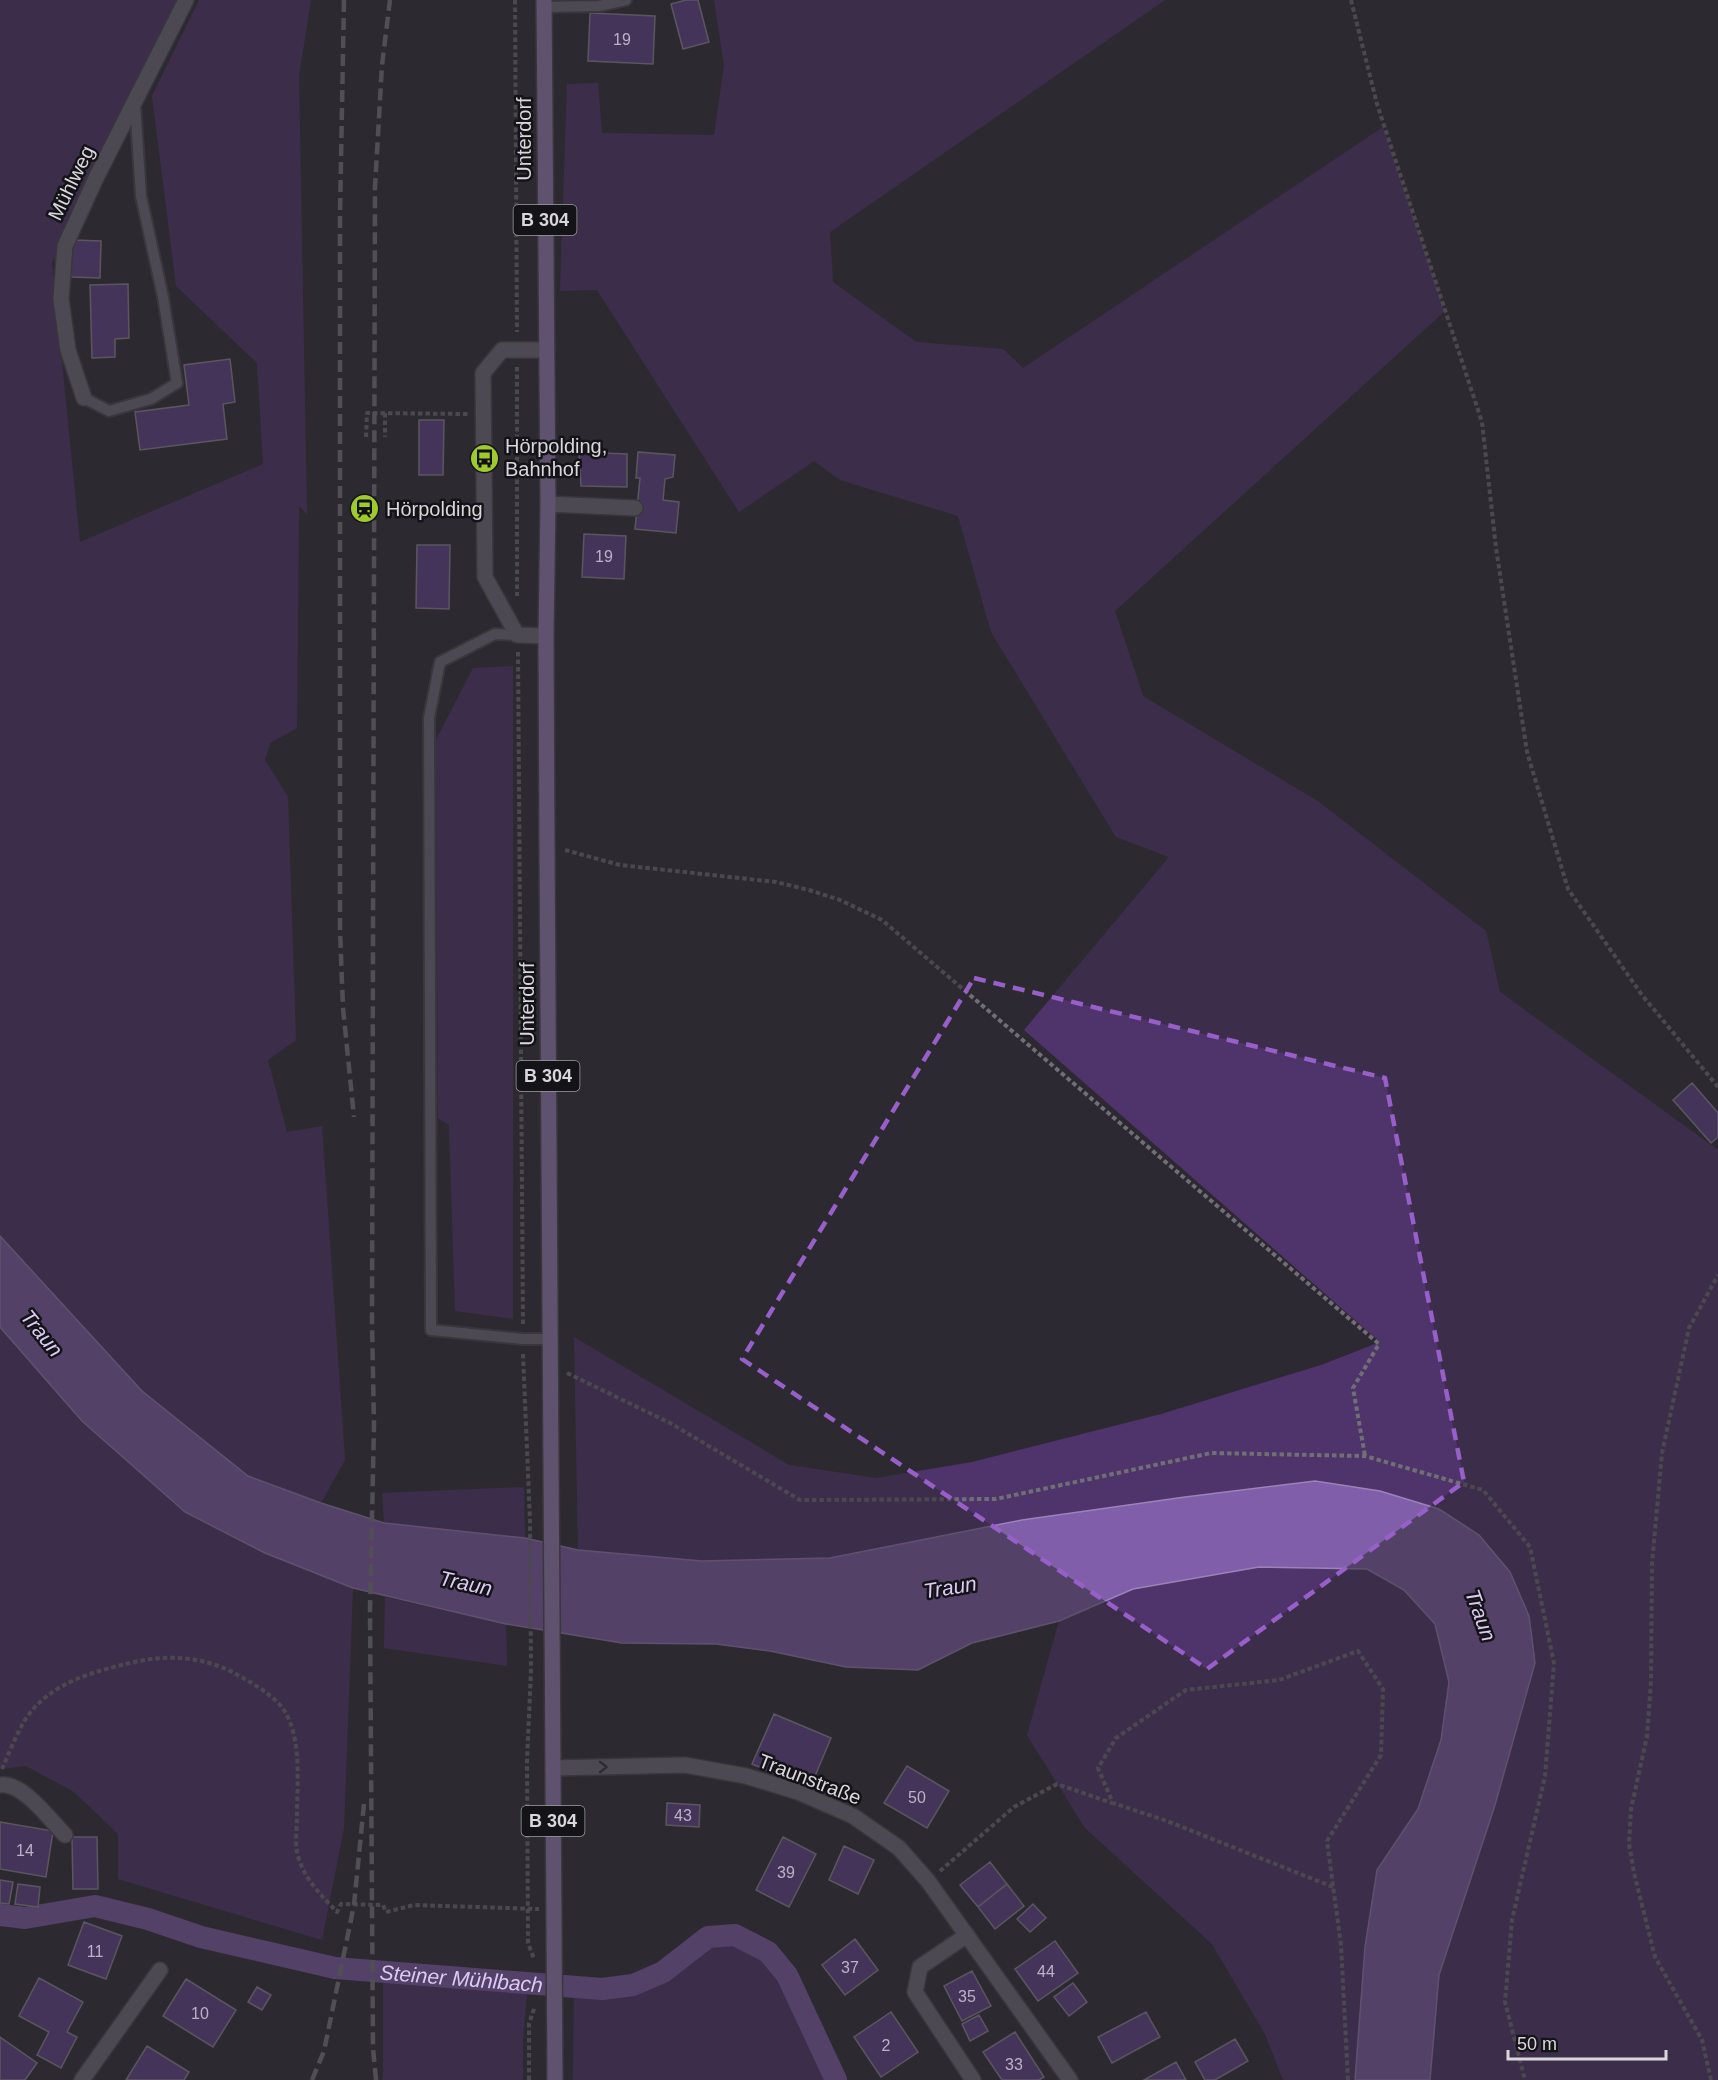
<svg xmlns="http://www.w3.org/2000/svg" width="1718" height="2080" viewBox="0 0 1718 2080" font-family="Helvetica,sans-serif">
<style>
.green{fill:#4e346a}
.water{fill:#815ea9;stroke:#9b82b8;stroke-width:1.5}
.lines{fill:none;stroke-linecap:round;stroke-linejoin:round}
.canal{stroke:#815ea9;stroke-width:22}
.building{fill:#634089;stroke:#908c97;stroke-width:1.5}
.lane-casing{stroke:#48454c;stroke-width:14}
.street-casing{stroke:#48454c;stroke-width:18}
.primary-casing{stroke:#48454c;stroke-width:18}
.path{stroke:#716e76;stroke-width:4;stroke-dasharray:4.5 3;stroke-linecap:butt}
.lane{stroke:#736f7a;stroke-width:10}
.street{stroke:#736f7a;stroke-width:15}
.primary{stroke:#9b83b9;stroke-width:15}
.rail{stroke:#7d7a81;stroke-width:4.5;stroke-dasharray:12 6;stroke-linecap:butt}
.oneway{stroke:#302f35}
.marked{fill:none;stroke:#975fc8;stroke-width:4.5;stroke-dasharray:12 8;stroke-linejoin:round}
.labels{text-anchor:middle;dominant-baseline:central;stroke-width:5;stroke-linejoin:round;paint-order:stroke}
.number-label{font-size:16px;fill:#bcb0c7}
.shield{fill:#141317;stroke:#9e9ca1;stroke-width:1.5}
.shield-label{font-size:18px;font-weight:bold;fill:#d9d6dc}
.street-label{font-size:20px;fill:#d9d6dc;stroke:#141317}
.poi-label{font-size:20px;fill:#d9d6dc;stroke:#141317;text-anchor:start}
.water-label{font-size:21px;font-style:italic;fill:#dccaf4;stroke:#141317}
</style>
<rect width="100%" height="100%" fill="#2d2932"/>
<path class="green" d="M0,0h180l-128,263 28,279 183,-78 -6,-101 -81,-77 -24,-190 47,-96h112l-12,76 8,438 -8,-8 -2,222 -27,15 -5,17 23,37 8,243 -28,20 19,72 35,-6 23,334 -24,43 -73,-27 -106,-85 -142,-155z
M714,0h451l-335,232 3,50 83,60 87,7 20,19 360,-241 62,184 -330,300 28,85 176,106 167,129 14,61 218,158v930h-288l9,-105 56,-170 40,-142 -96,-154 -59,-18 -65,-10 -293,39 -192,38 -128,3 -124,-11 -4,-213 215,128 87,13 96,-16 189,-48 160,-49 59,-23 -356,-312 145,-173 -53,-20 -125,-205 -33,-116 -118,-36 -26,-19 -75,51 -142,-222 -37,1 7,-207 31,-1 4,50 112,2 10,-70z
M513,666v653l-58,-8 -6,-186 -11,-7 -2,-378 37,-72z
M0,1327l82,94 183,132 88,35 -9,240 -22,112 -204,-61v-45l-44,-42 -48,-26 -26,3z
M524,1487l1,51 -141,-15 -2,-30z
M1259,1567l108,2 37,21 31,34 14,58 -8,58 -23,69 -41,61 -12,77 -10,133h-72l-18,-46 -53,-90 -127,-116 -58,-93 32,-114 74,-32z
M385,1597l121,27 1,42 -123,-18z
M726,1928l53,20 61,132h-267l1,-99 25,1 51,-8 46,-37z
M383,1975l145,5 -5,61v39h-140z"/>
<path class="water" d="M0,1236l142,155 106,85 73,27 63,20 141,15 53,12 124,11 128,-3 192,-38 163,-23 130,-16 65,10 59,18 40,26 31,37 19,44 6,47 -40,142 -56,170 -9,105h-75l10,-133 12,-77 41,-61 23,-69 8,-58 -14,-58 -31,-34 -37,-21 -108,-2 -126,22 -74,32 -87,22 -54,27 -72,-3 -76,-16 -54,-7 -94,-1 -116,-19 -153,-36 -88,-35 -80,-41 -103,-91 -82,-94z"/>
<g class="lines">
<path class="canal" id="s1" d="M0,1915l25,3 70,-12 53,13 53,18 134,31 267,21 31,-4 30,-13 45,-35 27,-2 33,17 19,23 49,105"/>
</g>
<path class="building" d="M686,0h12l11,42 -26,7 -12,-45z
M590,13l65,3 -2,48 -65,-3z
M72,240l29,1 -1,37 -29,-1z
M128,284l1,54 -14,1v18l-23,1 -2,-73z
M230,359l5,43 -12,2 4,35 -87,11 -5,-38 54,-7 -5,-40z
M419,420h25l-1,55h-24z
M579,452l48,2v33l-46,-1z
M638,452l37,3 -2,22 -8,2 -2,21 16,2 -3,31 -41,-4 5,-51h-4z
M584,534l42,2 -2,43 -42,-2z
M417,545h33l-1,64 -33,-1z
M1692,1083l26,30v24l-7,6 -38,-43z
M774,1714l57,24 -21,50 -58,-24z
M907,1766l42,25 -22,37 -43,-25z
M667,1803l33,2 -1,22 -33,-2z
M0,1822l53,9 -7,46 -46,-8z
M72,1837h25l1,52h-25z
M783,1837l33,17 -27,53 -33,-17z
M844,1846l30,14 -16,34 -29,-14z
M990,1862l17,22 -29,23 -18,-22z
M0,1880l13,2 -4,22 -9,-1z
M18,1884l22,3 -2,20 -23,-3z
M1007,1884l17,22 -29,23 -17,-22z
M1033,1904l13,14 -16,14 -13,-13z
M84,1922l38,14 -16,43 -38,-14z
M855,1939l23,31 -33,25 -23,-30z
M1055,1941l23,32 -40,28 -23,-32z
M972,1971l19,35 -29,15 -18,-35z
M39,1978l44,24 -16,30 10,5 -16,31 -24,-13 12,-23 -30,-16z
M186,1979l50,31 -23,37 -50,-31z
M1073,1983l14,19 -18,14 -15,-19z
M257,1987l14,8 -9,15 -14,-8z
M891,2012l27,40 -37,25 -27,-40z
M1146,2012l14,25 -48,26 -14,-26z
M979,2015l9,16 -18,10 -8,-17z
M1015,2032l29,45 -5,3h-37l-19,-28z
M0,2037l37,26 -12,17h-25z
M1235,2039l13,22 -33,19h-10l-10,-18z
M147,2046l42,26 -5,8h-58z
M1176,2062l10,18h-42z"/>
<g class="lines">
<defs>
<path id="lane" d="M544,7l55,-1 27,-6
M84,398l25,13 42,-12 26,-16 -14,-86 -22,-101 -6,-92
M517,635l-22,-1 -55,28 -11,56 2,612 92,9h26"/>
<path id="street" d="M545,350h-43l-19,23 2,204 32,58 29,1
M84,398l-16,-48 -7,-51 4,-53 31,-68 90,-178
M548,504l87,4
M553,1768l132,-3 61,11 52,16 55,24 46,32 29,33 142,199
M0,1785c22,-4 51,36 65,50
M967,1935l-47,32 -5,25 58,88
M82,2080l78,-110"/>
<path id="primary" d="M544,0l4,504 -2,132 1,211 8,1233"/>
</defs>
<use href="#lane" class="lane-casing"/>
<use href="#street" class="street-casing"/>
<use href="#primary" class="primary-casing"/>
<path class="path" d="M515,0l2,332
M1351,0l26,104 105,318 14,126 31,204 41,137 74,106 76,92
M517,367v229
M385,413v24
M366,437l1,-24 101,1
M518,652l5,673
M565,850l55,15 156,17 33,8 31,10 42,20 497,424 -26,44 12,68
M523,1354l7,167 1,149 -4,91 1,182 6,16
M567,1373l103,50 130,77 196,-1 215,-46 154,3 118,34 47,57 24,116 -9,113 -33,144 -7,82 20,78
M2,1769c7,-16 14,-34 23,-49 23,-36 66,-48 105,-57 36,-9 73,-7 106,11 16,9 32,18 44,31 23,27 17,78 17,111 0,11 -2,25 0,36 5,25 24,43 40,60l4,-8 42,1 3,7 28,-7 125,4
M940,1871l74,-64 43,-23 55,19
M1333,1887l-166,-66 -54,-18 -15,-35 18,-30 70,-48 93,-10 79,-29 25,38 -2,66 -54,86 14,104 7,135
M529,2080v-56l6,-18
M1711,2080l-9,-40 -47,-83 -21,-84 -5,-29 2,-35 16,-73 4,-55 1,-117 10,-111 27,-125 29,-53"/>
<use href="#lane" class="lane"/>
<use href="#street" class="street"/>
<use href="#primary" class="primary"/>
<path class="rail" d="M344,0l-4,215v715l3,78 11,109
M312,2080l12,-29 30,-146 10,-101
M376,2080l-3,-32 -3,-438 4,-185 -2,-102 3,-1136 7,-122 8,-65"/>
</g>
<defs><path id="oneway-chevron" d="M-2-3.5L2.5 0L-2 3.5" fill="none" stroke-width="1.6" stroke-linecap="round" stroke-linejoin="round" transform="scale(1.5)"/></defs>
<use class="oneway" href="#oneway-chevron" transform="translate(603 1767) rotate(-1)"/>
<path d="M0 0H1718V2080H0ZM974,978l411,100 79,404 -257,187 -465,-310z" fill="#2d2932" fill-opacity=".55" fill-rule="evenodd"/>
<path class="marked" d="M974,978l411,100 79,404 -257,187 -465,-310z"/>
<defs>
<symbol id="bus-disc" viewBox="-11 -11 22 22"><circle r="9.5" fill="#9fca2d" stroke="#141317"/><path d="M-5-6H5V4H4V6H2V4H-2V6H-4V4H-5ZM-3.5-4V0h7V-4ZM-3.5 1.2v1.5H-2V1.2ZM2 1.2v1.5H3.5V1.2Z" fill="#111"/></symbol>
<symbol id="station-disc" viewBox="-11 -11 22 22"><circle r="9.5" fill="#9fca2d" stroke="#141317"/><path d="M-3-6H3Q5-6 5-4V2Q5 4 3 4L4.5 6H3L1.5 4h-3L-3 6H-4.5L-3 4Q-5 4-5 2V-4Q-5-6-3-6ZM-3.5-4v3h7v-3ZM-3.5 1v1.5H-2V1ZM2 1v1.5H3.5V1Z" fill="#111"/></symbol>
</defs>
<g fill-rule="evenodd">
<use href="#bus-disc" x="468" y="442" width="33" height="33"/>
<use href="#station-disc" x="348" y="492" width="33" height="33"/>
</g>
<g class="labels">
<g class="number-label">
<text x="622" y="39">19</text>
<text x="604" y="556">19</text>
<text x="917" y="1797">50</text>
<text x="683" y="1815">43</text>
<text x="25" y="1850">14</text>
<text x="786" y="1872">39</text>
<text x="95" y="1951">11</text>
<text x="850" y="1967">37</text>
<text x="1046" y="1971">44</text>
<text x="967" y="1996">35</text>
<text x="200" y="2013">10</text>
<text x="886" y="2045">2</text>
<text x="1014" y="2064">33</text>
</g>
<g class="shield">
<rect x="513.5" y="205" width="63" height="30" rx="4.5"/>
<rect x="516.5" y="1061" width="63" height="30" rx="4.5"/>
<rect x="521.5" y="1806" width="63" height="30" rx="4.5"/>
</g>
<g class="shield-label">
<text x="545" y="220">B 304</text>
<text x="548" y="1076">B 304</text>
<text x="553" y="1821">B 304</text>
</g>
<g class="street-label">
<text transform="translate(524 139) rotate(-90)">Unterdorf</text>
<text transform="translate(71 183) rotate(-64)">Mühlweg</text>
<text transform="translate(527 1004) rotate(-90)">Unterdorf</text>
<text transform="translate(810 1779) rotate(21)">Traunstraße</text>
</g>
<g class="poi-label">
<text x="505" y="446">Hörpolding,<tspan x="505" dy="23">Bahnhof</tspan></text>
<text x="386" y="509">Hörpolding</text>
</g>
<g class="water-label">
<text transform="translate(42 1333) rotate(51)">Traun</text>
<text transform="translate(466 1583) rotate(12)">Traun</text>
<text transform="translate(950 1587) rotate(-9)">Traun</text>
<text transform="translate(1481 1615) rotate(70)">Traun</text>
<text stroke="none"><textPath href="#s1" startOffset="471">Steiner Mühlbach</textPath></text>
</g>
</g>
<path d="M1508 2050v9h158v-9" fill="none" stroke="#d9d6dc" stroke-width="3"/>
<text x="1517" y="2050" font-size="18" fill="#d9d6dc" stroke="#141317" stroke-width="4.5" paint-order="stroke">50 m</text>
</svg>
